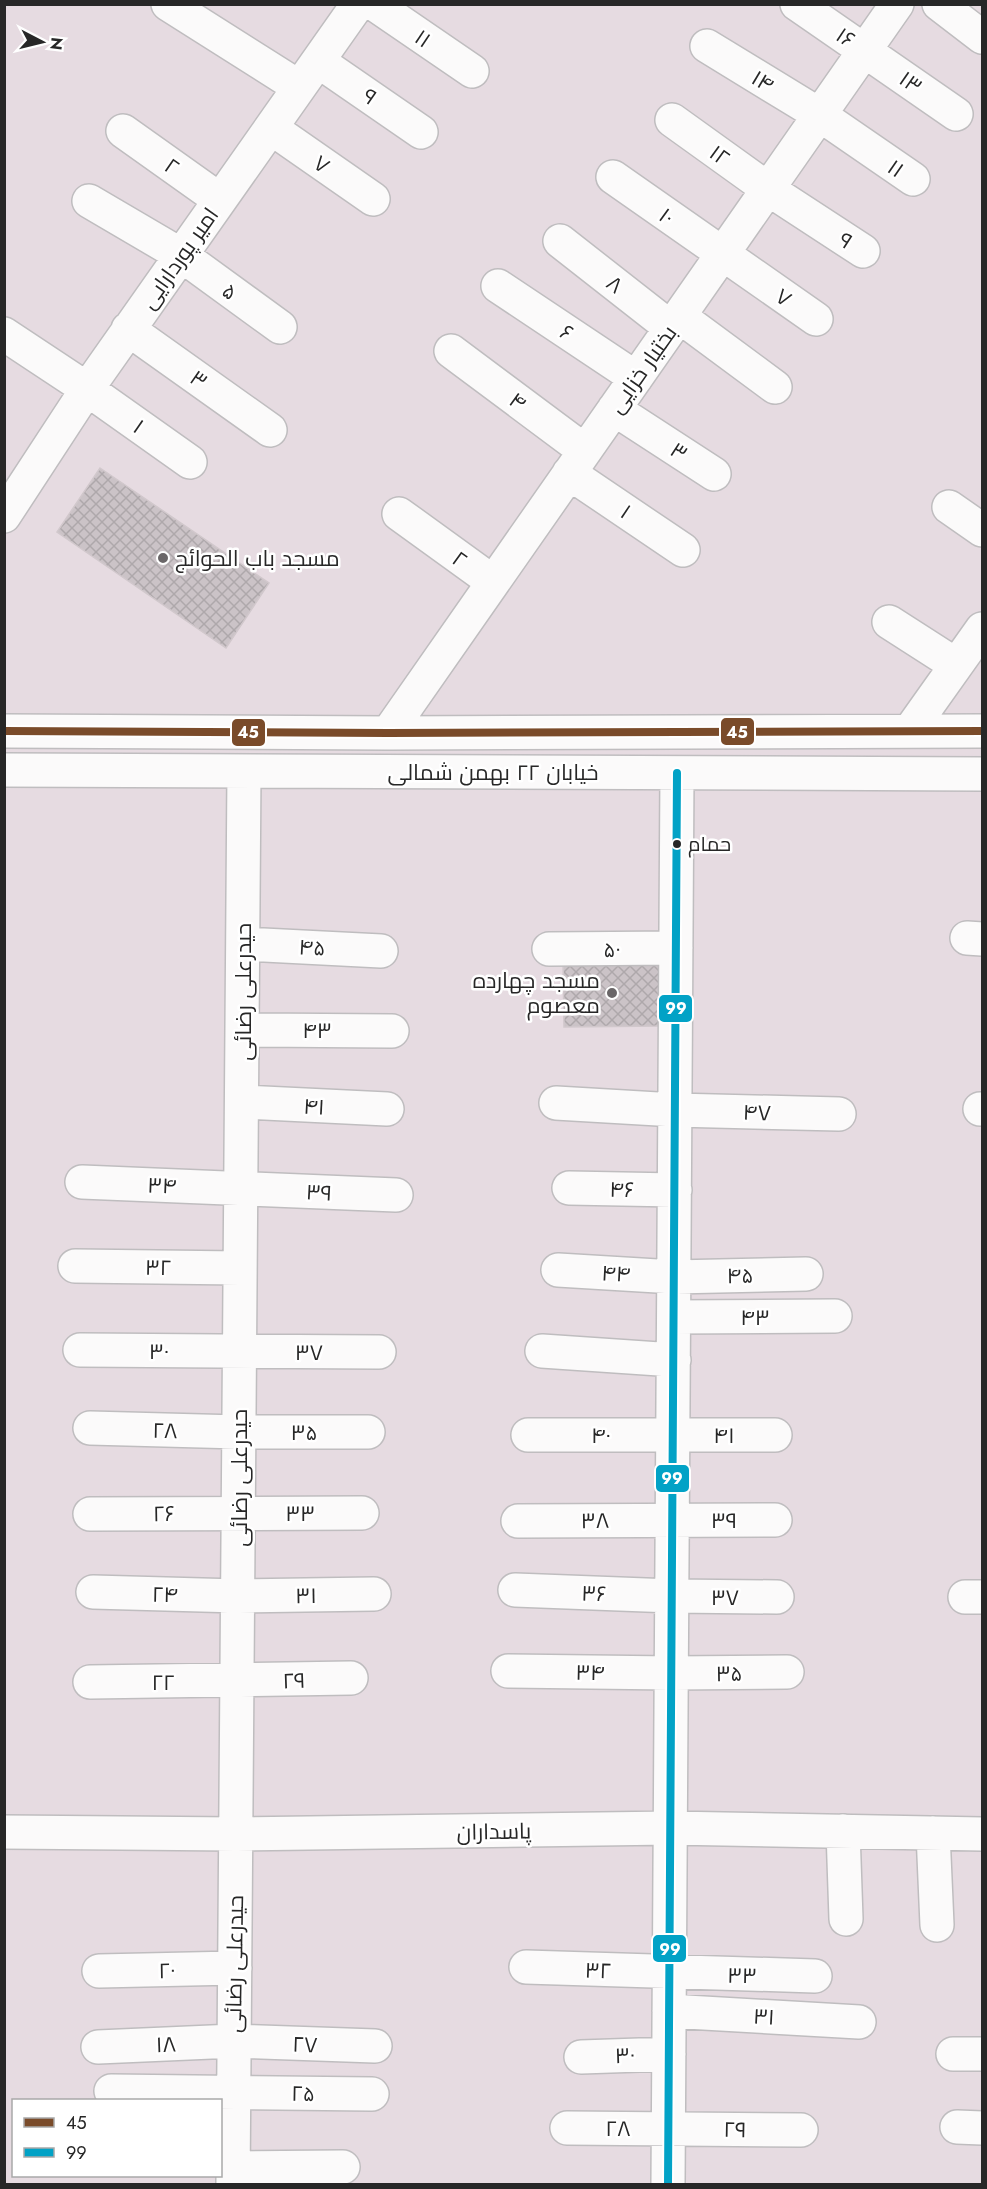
<svg xmlns="http://www.w3.org/2000/svg" width="987" height="2189" viewBox="0 0 987 2189" font-family="Jost,Cairo,sans-serif">
<style>
.building{fill:url(#building-cross-hatch);stroke:#d1c8cc;stroke-width:1.5}
.lines{fill:none;stroke-linecap:round;stroke-linejoin:round}
.minor-casing{stroke:#bfbdbf;stroke-width:36}
.minor{stroke:#fbfafa;stroke-width:33}
.bus-1-casing{stroke:#fff;stroke-width:12}
.bus-2-casing{stroke:#fff;stroke-width:12}
.bus-1{stroke:#7a4b2a;stroke-width:8}
.bus-2{stroke:#02a2c6;stroke-width:8}
.poi-dot{fill:#6a6668;stroke:#fff;stroke-width:2}
.bus-dot{fill:#272727;stroke:#fff;stroke-width:2}
.labels{text-anchor:middle;dominant-baseline:central;stroke-width:5;stroke-linejoin:round;paint-order:stroke}
.bus-label{font-size:20px;fill:#272727;stroke:#fff;text-anchor:start}
.street-label{font-size:22px;fill:#272727;stroke:#fff}
.poi-label{font-size:22px;fill:#272727;stroke:#fff;text-anchor:start}
.line-badge{stroke:#fff;stroke-width:2}
.badge-label{font-size:16px;text-anchor:middle;font-weight:bold;fill:#fff}
</style>
<defs>
<pattern id="building-cross-hatch" width="8" height="8" patternUnits="userSpaceOnUse" patternTransform="scale(1.5)"><rect width="8" height="8" fill="#cbc3c7"/><path d="M0 0l8 8M0 8l8-8" fill="none" stroke="#aea8ab"/></pattern>
</defs>
<rect width="100%" height="100%" fill="#e6dbe1"/>
<path class="building" d="M100,468l169,115 -43,65 -169,-116z
M563,960h98l1,66 -98,1z"/>
<g class="lines">
<defs>
<path id="minor" d="M168,4l131,83
M374,4l98,67
M797,4l159,110
M939,4l43,33
M707,46l113,69 93,64
M318,61l103,71
M672,120l96,69 95,62
M271,128l102,71
M123,131l97,69
M613,177l203,142
M89,201l92,54 99,72
M560,241l111,87
M498,286l138,92
M679,316l96,71
M128,329l142,101
M4,334l83,55 103,73
M451,351l134,100
M614,409l100,65
M569,473l114,77
M949,507l33,23
M399,514l94,68
M4,516l83,-127 271,-385
M889,622l67,43
M911,729l71,-100
M4,731l384,2 594,-2
M388,733l509,-729
M4,770l978,4
M967,938l15,1
M243,944l138,7
M549,949l127,-1
M243,1030l149,1
M242,1102l145,7
M556,1103l119,7 164,4
M980,1109h2
M82,1182l314,13
M569,1188l106,2
M75,1266l165,2
M558,1270l116,7 132,-3
M674,1317l161,-1
M80,1350l299,2
M542,1351l132,9
M90,1428l149,4h129
M528,1435h247
M90,1514l272,-1
M518,1521l257,-1
M515,1590l157,6 105,1
M93,1592l145,4 136,-2
M965,1597h17
M508,1671l164,2 115,-1
M90,1682l261,-4
M843,1831l3,88
M4,1832l232,2 435,-6 311,6
M933,1833l4,92
M526,1967l289,9
M99,1971l136,-3
M669,2011l190,11
M98,2047l136,-6 141,5
M953,2054h29
M581,2057l88,-3
M111,2091l261,3
M957,2127l25,1
M567,2128l234,2
M233,2168l110,-1
M233,2184l11,-1413
M668,2184l9,-1411"/>
</defs>
<use href="#minor" class="minor-casing"/>
<use href="#minor" class="minor"/>
<defs>
<path id="bus-1" d="M4,731l384,2 594,-2"/>
<path id="bus-2" d="M668,2184l9,-1411"/>
</defs>
<use href="#bus-1" class="bus-1-casing"/>
<use href="#bus-2" class="bus-2-casing"/>
<use href="#bus-1" class="bus-1"/>
<use href="#bus-2" class="bus-2"/>
</g>
<g class="poi-dot">
<circle cx="163" cy="558" r="6"/>
<circle cx="612" cy="993" r="6"/>
</g>
<circle class="bus-dot" cx="677" cy="844" r="5"/>
<g class="labels">
<g class="bus-label">
<text x="688" y="844">حمام</text>
</g>
<g class="street-label">
<text transform="translate(846 37) rotate(34)">۱۶</text>
<text transform="translate(423 38) rotate(34)">۱۱</text>
<text transform="translate(763 81) rotate(31)">۱۴</text>
<text transform="translate(911 82) rotate(35)">۱۳</text>
<text transform="translate(370 96) rotate(35)">۹</text>
<text transform="translate(720 155) rotate(36)">۱۲</text>
<text transform="translate(322 164) rotate(35)">۷</text>
<text transform="translate(172 166) rotate(35)">۲</text>
<text transform="translate(896 168) rotate(35)">۱۱</text>
<text transform="translate(667 216) rotate(36)">۱۰</text>
<text transform="translate(846 240) rotate(33)">۹</text>
<text transform="translate(179 258) rotate(-55)">امیر پوردارایی</text>
<text transform="translate(615 284) rotate(38)">۸</text>
<text transform="translate(230 291) rotate(36)">۵</text>
<text transform="translate(784 297) rotate(34)">۷</text>
<text transform="translate(567 332) rotate(34)">۶</text>
<text transform="translate(642 369) rotate(-55)">بختیار خزایی</text>
<text transform="translate(199 379) rotate(35)">۳</text>
<text transform="translate(518 401) rotate(36)">۴</text>
<text transform="translate(139 426) rotate(35)">۱</text>
<text transform="translate(679 451) rotate(33)">۳</text>
<text transform="translate(626 511) rotate(34)">۱</text>
<text transform="translate(460 559) rotate(36)">۲</text>
<text x="493" y="772">خیابان ۲۲ بهمن شمالی</text>
<text transform="translate(312 947) rotate(3)">۴۵</text>
<text transform="translate(612 949) rotate(-1)">۵۰</text>
<text transform="translate(243 992) rotate(-90)">حیدرعلی رضائی</text>
<text x="317" y="1030">۴۳</text>
<text transform="translate(314 1106) rotate(3)">۴۱</text>
<text transform="translate(757 1112) rotate(2)">۴۷</text>
<text transform="translate(162 1185) rotate(2)">۳۴</text>
<text transform="translate(622 1189) rotate(1)">۴۶</text>
<text transform="translate(319 1192) rotate(3)">۳۹</text>
<text transform="translate(158 1267) rotate(1)">۳۲</text>
<text transform="translate(616 1273) rotate(3)">۴۴</text>
<text transform="translate(740 1275) rotate(-1)">۴۵</text>
<text x="755" y="1317">۴۳</text>
<text x="159" y="1351">۳۰</text>
<text x="309" y="1352">۳۷</text>
<text transform="translate(165 1430) rotate(1)">۲۸</text>
<text x="304" y="1432">۳۵</text>
<text x="601" y="1435">۴۰</text>
<text x="724" y="1435">۴۱</text>
<text transform="translate(239 1478) rotate(-90)">حیدرعلی رضائی</text>
<text transform="translate(164 1513) rotate(-1)">۲۶</text>
<text x="300" y="1513">۳۳</text>
<text transform="translate(595 1520) rotate(-1)">۳۸</text>
<text x="724" y="1520">۳۹</text>
<text transform="translate(594 1593) rotate(2)">۳۶</text>
<text transform="translate(165 1594) rotate(1)">۲۴</text>
<text transform="translate(306 1595) rotate(-1)">۳۱</text>
<text x="725" y="1597">۳۷</text>
<text transform="translate(590 1672) rotate(1)">۳۴</text>
<text transform="translate(729 1673) rotate(-1)">۳۵</text>
<text transform="translate(294 1680) rotate(-2)">۲۹</text>
<text x="163" y="1682">۲۲</text>
<text transform="translate(494 1831) rotate(-1)">پاسداران</text>
<text transform="translate(234 1964) rotate(-89)">حیدرعلی رضائی</text>
<text transform="translate(167 1970) rotate(-1)">۲۰</text>
<text transform="translate(598 1970) rotate(2)">۳۲</text>
<text transform="translate(742 1975) rotate(1)">۳۳</text>
<text transform="translate(764 2016) rotate(3)">۳۱</text>
<text transform="translate(166 2044) rotate(-2)">۱۸</text>
<text transform="translate(305 2044) rotate(2)">۲۷</text>
<text transform="translate(625 2055) rotate(-2)">۳۰</text>
<text transform="translate(303 2093) rotate(1)">۲۵</text>
<text x="618" y="2128">۲۸</text>
<text transform="translate(735 2129) rotate(1)">۲۹</text>
</g>
<g class="poi-label">
<text x="175" y="558">مسجد باب الحوائج</text>
<text x="600" y="980" text-anchor="end">مسجد چهارده<tspan x="600" dy="25">معصوم</tspan></text>
</g>
</g>
<g class="line-badge">
<rect x="720" y="717" width="35" height="29" rx="6" fill="#7a4b2a"/>
<rect x="231" y="718" width="35" height="29" rx="6" fill="#7a4b2a"/>
<rect x="658" y="994" width="35" height="29" rx="6" fill="#02a2c6"/>
<rect x="655" y="1464" width="35" height="29" rx="6" fill="#02a2c6"/>
<rect x="652" y="1934" width="35" height="29" rx="6" fill="#02a2c6"/>
</g>
<g class="badge-label">
<text x="737" y="738">45</text>
<text x="248" y="738">45</text>
<text x="676" y="1014">99</text>
<text x="672" y="1484">99</text>
<text x="670" y="1955">99</text>
</g>
<rect width="987" height="2189" fill="none" stroke="#272727" stroke-width="12"/>
<rect x="12" y="2099" width="210" height="78" fill="#ffffff" stroke="#a9a9a9" stroke-width="1.5"/>
<rect x="24" y="2118" width="30" height="9" fill="#7a4b2a" stroke="#a9a9a9" stroke-width="1.5"/>
<text x="66" y="2129" font-size="18" fill="#272727">45</text>
<rect x="24" y="2148" width="30" height="9" fill="#02a2c6" stroke="#a9a9a9" stroke-width="1.5"/>
<text x="66" y="2159" font-size="18" fill="#272727">99</text>
<g transform="translate(42 42) rotate(97)" stroke="#ffffff" stroke-width="4.5" paint-order="stroke">
<path d="M0-4.5L10 22L0 15L-10 22Z" fill="#272727"/>
<text y="-9" font-size="16" font-weight="bold" text-anchor="middle" fill="#272727">N</text>
</g>
</svg>
